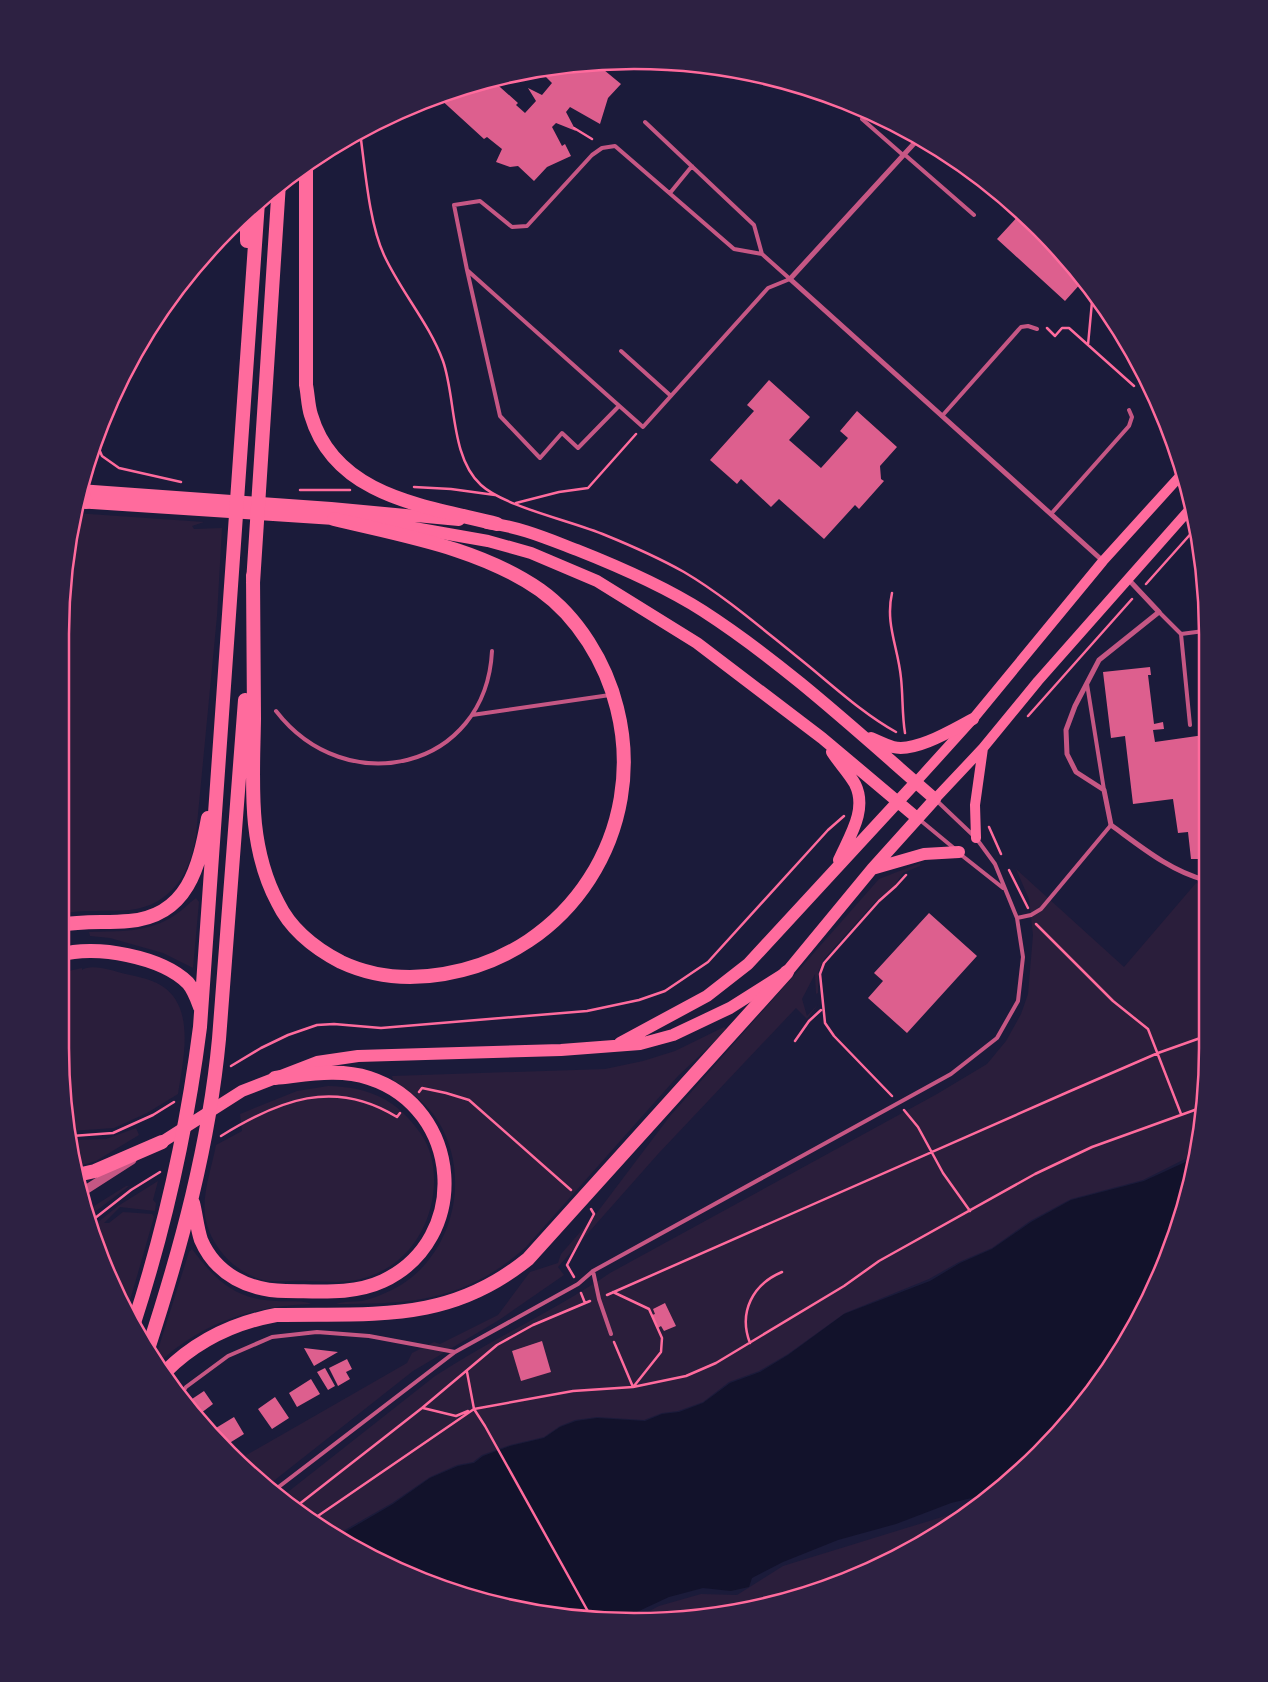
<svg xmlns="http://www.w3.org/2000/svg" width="1268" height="1682" viewBox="0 0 1268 1682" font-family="'Fira Sans Condensed',sans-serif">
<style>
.green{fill:#2a1e3b}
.water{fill:#12122b}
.building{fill:#dd5f8e}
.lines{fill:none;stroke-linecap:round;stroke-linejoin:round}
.path{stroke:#ff6b9d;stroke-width:2.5}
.service{stroke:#c65784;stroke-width:4}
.minor{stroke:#c65784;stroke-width:5}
.tertiary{stroke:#c65784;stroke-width:9}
.secondary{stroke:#ff6b9d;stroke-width:10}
.primary{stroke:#ff6b9d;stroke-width:12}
.trunk{stroke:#ff6b9d;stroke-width:14}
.rim{fill:none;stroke:#ff6b9d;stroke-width:2.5}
</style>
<rect width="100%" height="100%" fill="#1b1b3a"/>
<path class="green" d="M75,513l129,9 -12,4 2,3 28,-1 -5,88 -21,219c-5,37 -24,70 -66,75 -23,2 -46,-1 -70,4l1,-317z
M920,863v3l-17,7 -9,13 -19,16 -51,57 -6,13v21l-2,1 -1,-20 -13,25 5,17 11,-12 -11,15 -11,-11 -138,146 -100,113 6,8 -65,45 -86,51 -147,116 -30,-26 171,-98 5,-10 22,-11 6,2 58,-29 32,-43 28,-9 3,-9 35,-40 74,-98 209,-237z
M1016,869l108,98 72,-84 9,4 2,199 -14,69 -50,25 -72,19 -41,22 -38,27 -33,14 -30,17 -84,34 -57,41 -29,17 -30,11 -26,20 -25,9 -16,2 -18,7 -47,-3 -22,3 -15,6 -16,11 -34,8 -28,10 -9,7 -16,3 -27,12 -38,26 -56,32 -57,-36 156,-123c57,-37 119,-65 175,-103l327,-179 50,-30 19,-23 15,-27 7,-20 5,-59 -4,-36z
M196,898l3,4 -6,66 -30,-15 -53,-15 -20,-2 -1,-4c30,-1 60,1 86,-17 8,-5 14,-12 21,-17z
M82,968v2c7,-6 27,-1 36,2 14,4 32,6 44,14 34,22 21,74 16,108l-31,19 -33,15 -43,3 -11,-83v-75z
M724,1027l3,3 -49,46 -152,171c-61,54 -112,57 -190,57 7,-3 18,-2 26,-3 13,-3 27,-9 39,-16 54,-34 70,-111 37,-164 -11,-18 -28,-29 -45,-41l-1,-4 213,-7 38,-8 32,-10z
M328,1086c41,1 69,13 93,48 12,17 15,41 12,61 -6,44 -37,80 -83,86 -13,2 -28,0 -41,0 -15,-1 -32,2 -46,-1 -29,-8 -53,-34 -58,-64 -3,-23 7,-49 11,-71l26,-14 -2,-17 57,-23z
M136,1128l3,7 -43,26 -20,6 -4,-27 34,-1z
M158,1181l-5,19 3,3 -1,8 -35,-4 -16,16h5l14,-11 29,2 2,3 -27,94 -35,-84 26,-21z
M126,1186h3l-41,31 -2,-6z
M192,1249c24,32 44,51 85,52 10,1 27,-1 34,3 -58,2 -110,19 -152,59l-4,-4 34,-107z
M981,1505l-128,73 -107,33 -74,10 -36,-3 23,-12 42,-12 36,1 46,-29z"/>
<path class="water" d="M1192,1159l-14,73 -47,103 -66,92 -78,73 -7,-4 -29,7 -55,21 -58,16 -55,22 -31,16 -3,9 -18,4 -28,-3 -34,9 -45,21 -102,-7 -142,-48 -42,-27 55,-32 37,-26 28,-12 16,-3 9,-7 27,-10 34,-8 16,-11 16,-6 21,-3 48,3 17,-7 17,-2 24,-9 27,-20 30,-11 28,-17 56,-41 86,-33 30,-18 32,-14 39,-27 40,-22 73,-19z"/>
<path class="building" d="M597,61h7v9l17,14 -13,14 -8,26 -30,-17 -4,5 10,19 -20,-8 -4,4 10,19 3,-2 6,12 -24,11 -13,14 -16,-15 -8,1 -14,-5 6,-13 -15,-12 -3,2 -46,-42 53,-18 27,24 -2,2 9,8 11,-12 -8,-13 14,7 10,-12 -9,-9 -2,3 -6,-6z
M815,90l4,1 19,8 -6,6z
M1022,212l68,73 -2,3 -6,-6 -17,19 -68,-62z
M769,380l41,37 -21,23 32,28 27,-30 -8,-7 17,-20 40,36 -17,19 1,13 3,2 -25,28 -4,-4 -31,34 -45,-40 -8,8 -30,-28 -4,5 -27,-24 44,-49 -7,-6z
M1150,667l1,8h-3l6,49 9,-2 1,7 -11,1 2,12 49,-7 1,119 -7,1 1,4h-8l-3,-27 -10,1 -5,-34 -40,5 -8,-68 -14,2 -8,-66z
M929,913l48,43 -70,77 -39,-35 15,-17 -9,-8z
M665,1303l11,23 -12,5 -3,-5 -3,2 -6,-13 3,-1 -2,-5z
M542,1341l9,31 -30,9 -9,-30z
M304,1348l34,4 -24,14z
M347,1359l5,10 -6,3 4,7 -12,7 -9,-18z
M325,1368l10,18 -7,4 -11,-18z
M311,1379l9,15 -23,13 -8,-14z
M204,1391l9,13 -12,9 -9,-14z
M275,1397l14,21 -17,11 -14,-20z
M234,1417l10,17 -21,13 -12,-16z"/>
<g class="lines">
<path class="path" d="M574,128l18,11
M360,132c5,36 9,91 24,123 17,37 45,68 59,106 13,37 7,96 38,124 24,22 91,36 124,50 27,11 54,23 79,37 39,23 76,55 111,83 33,26 65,57 101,77
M1047,328l8,8 7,-8h7l65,58
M1088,345l5,-54
M96,442l6,14 17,12 62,14
M414,487l37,2 44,6
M300,490h50
M516,503l43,-11 29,-4 48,-54
M1146,584l49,-55
M892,593c-7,31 6,54 9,85 2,18 1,37 4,55
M1028,716l104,-117
M989,827l12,27
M1009,870l19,38
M1036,924l77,77 35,28 33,85
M795,1041l14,-20 12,-11
M231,1066l30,-18 27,-13 29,-10 17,-1 47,4 206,-17 52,-11 26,-9 43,-29 120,-132 16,-14
M419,1092l3,-4 24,5 23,7 102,90
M892,1096l-58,-60 -9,-13 -5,-49 4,-11 55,-62 17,-15 10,-11
M904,1110l14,17 25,46 27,38
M72,1136l41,-3 40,-18 21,-13
M221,1136c58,-36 113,-58 176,-19l3,-4
M90,1222l41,-32 29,-18
M574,1277l-7,-12 27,-51 -3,-5
M613,1292l36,17 13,29 -1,14 -27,34
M581,1293l4,10
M607,1295l461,-203 90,-39 48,-17
M614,1342l19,45
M750,1343c-12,-31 3,-59 32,-71
M467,1372l7,37 11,17 105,189
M423,1408l33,8 12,-5
M293,1509l129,-101 75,-63 36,-20 57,-24
M312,1520l162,-111 99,-18 60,-4 53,-11 30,-13 128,-77 35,-25 156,-87 57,-27 111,-40"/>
<path class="service" d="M862,119l41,36
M645,122l109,103 8,29
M615,146l119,103 28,5 28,25 -22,9 -125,139 -176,-157 -13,-65 26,-4 32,26 15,-1 65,-71 10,-7z
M904,154l70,61
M670,193l22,-27
M467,270l33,146 40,42 22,-25 16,15 41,-42
M621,351l50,45
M942,416l79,-89 7,-1 9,3
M1051,514l78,-88 3,-9 -3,-7
M1159,612l22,22 9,91
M1181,634l23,-3
M1087,684l17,106
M276,711c70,91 210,59 216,-60
M472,715l138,-20
M920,820l35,29
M960,854l43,34
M1017,918l14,-3 10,-6 70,-84
M593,1271l6,28 12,35
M182,1393l4,-6 42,-31 44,-19 45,-5 52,4 86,16
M272,1492l183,-140 123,-68 15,-13 358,-197 46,-36 21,-37 5,-44 -6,-39 -22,-54 -19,-26 -40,-38"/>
<path class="minor" d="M920,137l-130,142 313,282
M1128,579l31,33 -60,48 -24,46 -9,24 1,24 9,18 28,18 7,35c29,21 59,46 94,55"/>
<path class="tertiary" d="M79,1194l53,-34"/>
<path class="secondary" d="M916,782l57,-63 130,-158 78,-86
M935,799l48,-51 55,-67 152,-172
M976,838l-1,-33 8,-57"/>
<path class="primary" d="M79,490l252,18 128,12
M77,502l303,20 108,19 43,12 66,28 100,62 125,95 95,80
M871,738c7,3 15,7 22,9 22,6 61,-18 80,-28
M832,752c7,11 17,21 23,32 13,26 -6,53 -16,76
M872,869l52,-15 35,-2
M620,1043l87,-47 41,-32 168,-182
M162,1142l80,-51 75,-29 41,-6 203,-6 79,-6 33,-9 57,-27 57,-36 85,-103 63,-70c-74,-64 -150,-135 -232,-188 -39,-25 -83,-44 -126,-61 -29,-11 -59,-24 -90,-27"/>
<path class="trunk" d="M306,165v220c2,10 2,21 5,30 24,82 115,91 186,109
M247,212v29
M80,486l6,16
M253,575c0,48 1,96 1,144 -1,63 -7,126 24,184 13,27 36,45 63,59 32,15 68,18 103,12 126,-21 204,-144 173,-266 -11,-45 -39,-91 -77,-118 -61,-42 -136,-54 -206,-71
M253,583l26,-400
M60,925c23,-4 46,-2 69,-4 59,-5 70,-54 79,-103
M60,955c35,-11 102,2 128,28 6,7 9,16 12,24
M77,1175l18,-4 67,-29
M193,1203c3,12 4,25 8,37 15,35 49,51 85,51 32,0 67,4 97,-10 89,-42 79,-173 -14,-203 -30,-10 -63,-3 -94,0
M133,1326c32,-98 54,-197 67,-299l58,-825
M148,1349c33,-101 61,-204 71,-310l26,-339
M165,1372c31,-31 68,-49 111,-57 97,-2 172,9 252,-56l259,-287"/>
</g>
<path d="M0 0H1268V1682H0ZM634 69H634A565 565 0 0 1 1199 634V1048A565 565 0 0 1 634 1613H634A565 565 0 0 1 69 1048V634A565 565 0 0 1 634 69Z" fill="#2d2142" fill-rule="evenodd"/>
<path class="rim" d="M634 69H634A565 565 0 0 1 1199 634V1048A565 565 0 0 1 634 1613H634A565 565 0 0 1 69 1048V634A565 565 0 0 1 634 69Z"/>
</svg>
